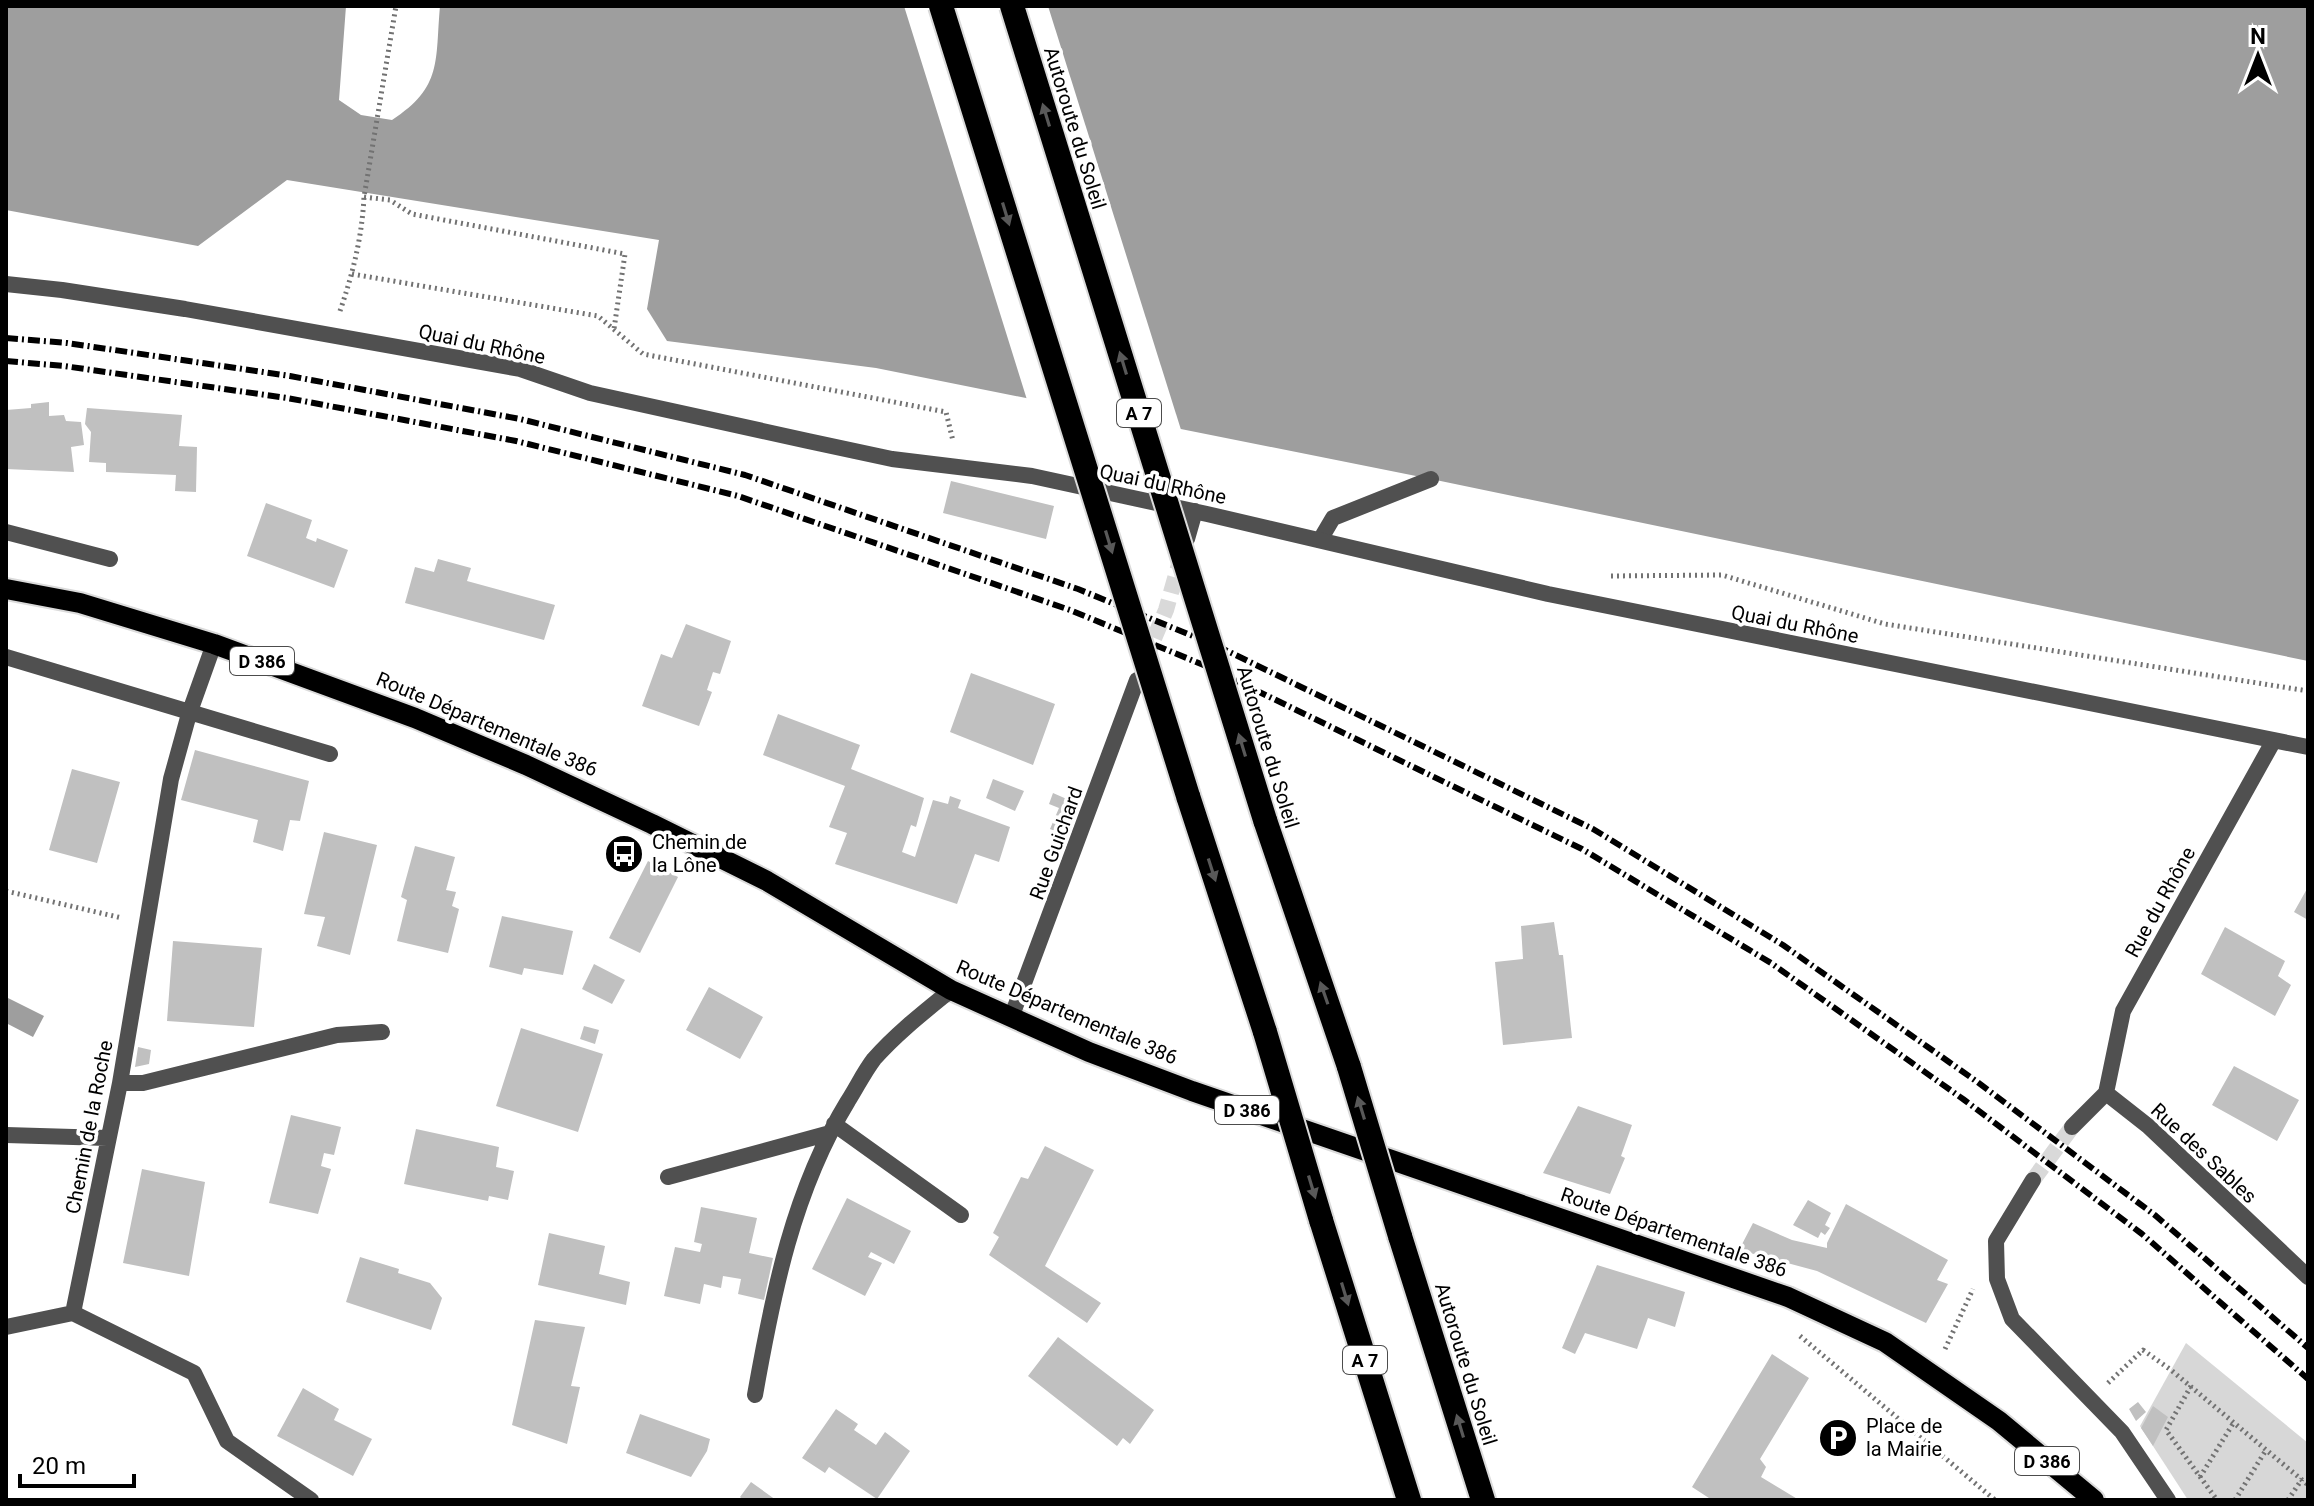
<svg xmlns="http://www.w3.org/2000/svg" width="2314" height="1506" viewBox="0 0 2314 1506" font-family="Roboto,sans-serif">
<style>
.green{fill:#d7d7d7}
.water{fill:#9e9e9e}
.pier{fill:#fff}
.building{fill:#c0c0c0}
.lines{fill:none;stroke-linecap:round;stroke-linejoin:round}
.street-tunnel{stroke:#d9d9d9;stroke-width:16;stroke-dasharray:16 8;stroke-linecap:butt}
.primary-casing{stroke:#dbdbdb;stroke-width:24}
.highway-casing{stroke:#dbdbdb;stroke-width:28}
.path{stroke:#727272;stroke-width:5;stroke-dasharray:2 4;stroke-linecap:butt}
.lane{stroke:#505050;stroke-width:16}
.street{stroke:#505050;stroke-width:16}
.primary{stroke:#000;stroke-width:20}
.highway{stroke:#000;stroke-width:24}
.rail{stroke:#000;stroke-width:6;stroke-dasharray:12 4 2 4;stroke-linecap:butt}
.highway-bridge-casing{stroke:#dbdbdb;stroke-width:28;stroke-linecap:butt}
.highway-bridge{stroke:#000;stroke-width:24}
.oneway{fill:#595959}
.labels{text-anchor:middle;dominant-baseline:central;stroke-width:7;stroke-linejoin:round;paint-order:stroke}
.shield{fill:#fff;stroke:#4c4c4c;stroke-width:2}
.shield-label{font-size:18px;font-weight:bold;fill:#000}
.street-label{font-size:20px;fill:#000;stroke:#fff}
.poi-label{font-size:20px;fill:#000;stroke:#fff;text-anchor:start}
</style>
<rect width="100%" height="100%" fill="#fff"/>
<path class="green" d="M2186,1343l122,100v57h-120l-48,-74z"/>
<path class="water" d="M6,6h340l-7,94 22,15 31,5c51,-33 43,-59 48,-114h1868v655l-877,-182 -555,-111 -209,-27 -20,-32 12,-69 -372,-60 -89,66 -192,-36z
M6,997l38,19 -11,21 -27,-14z"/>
<path class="pier" d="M904,6h144l134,427 -154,-30z"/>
<path class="building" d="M49,402v14l15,-1 2,6 15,1 3,23 -13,2 3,25 -68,-3v-59l25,-2v-4z
M87,408l95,7 -3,31 18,1 -1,45 -21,-1 1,-16 -70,-3v-9l-17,-1 2,-30 -6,-8z
M951,481l103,25 -8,33 -103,-26z
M266,503l46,17 -6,18 10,4 1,-4 31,12 -14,38 -87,-32z
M438,559l33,9 -4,13 88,24 -11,35 -139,-37 10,-36 19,5z
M686,624l45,17 -11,33 -7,-2 -6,18 5,2 -13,34 -57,-20 19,-52 11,4z
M971,673l84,31 -22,61 -83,-33z
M778,714l82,31 -9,24 73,29 -8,29 -5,-2 -9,27 13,5 18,-57 15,4 2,-8 11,4 -3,8 52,19 -11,35 -24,-8 -18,50 -122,-40 12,-31 -18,-6 16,-41 -82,-31z
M195,750l114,31 -9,40 -10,-1 -7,31 -30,-9 5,-22 -77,-20z
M72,769l48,13 -23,81 -48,-13z
M993,779l31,12 -9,20 -29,-13z
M1053,793l25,11 -13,31 -15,-6 9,-21 -10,-4z
M324,832l53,13 -27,110 -33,-9 8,-29 -21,-3z
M415,846l40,11 -9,33 10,2 -4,14 7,3 -11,44 -51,-12 10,-41 -6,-3z
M648,861l30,16 -38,76 -31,-15z
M2308,887v33l-14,-8z
M502,916l71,15 -10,44 -39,-7 -2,7 -33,-8z
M1554,922l5,33h4l9,83 -69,7 -8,-83 28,-3 -2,-33z
M2225,927l60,34 -7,15 13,9 -16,31 -74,-42z
M173,941l89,7 -8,79 -87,-6z
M594,964l31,16 -13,24 -30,-15z
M709,987l54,30 -23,42 -54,-29z
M584,1026l15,4 -4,14 -15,-5z
M521,1028l82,26 -25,78 -82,-26z
M138,1047l13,3 -2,14 -14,3z
M2234,1066l65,34 -22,41 -65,-36z
M1578,1106l54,19 -11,31 4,2 -15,36 -67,-21z
M291,1115l50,12 -7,28 -10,-2 -3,13 10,3 -13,45 -49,-11z
M416,1129l83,18 -3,20 18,4 -6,29 -19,-4 -1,5 -84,-17z
M1045,1146l49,24 -49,96 56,37 -14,20 -98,-68 10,-18 -6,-4 28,-56 7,2z
M142,1169l63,13 -16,94 -66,-13z
M847,1198l64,33 -17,33 -23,-12 -3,5 14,6 -17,33 -53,-27z
M1808,1200l23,13 -6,12 5,3 -5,7 -4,-3 -3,6 -25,-13z
M1846,1204l102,56 -11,20 11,4 -22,39 -109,-52 -78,-21 14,-27 39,17 35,8v-5z
M701,1207l56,11 -8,35 24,5 -9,42 -26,-6 3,-15 -18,-3 -2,12 -17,-4 -4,20 -36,-8 11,-49 25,5 2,-8 -8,-2z
M549,1233l56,13 -6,28 31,8 -4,23 -88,-20z
M360,1257l39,12 -1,4 32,10 12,15 -11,32 -85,-28z
M1597,1265l88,27 -10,35 -27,-9 -11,31 -52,-16 -10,21 -13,-6z
M535,1320l50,7 -14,59 9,1 -13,57 -55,-19z
M1058,1337l96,73 -24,34 -7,-6 -6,8 -89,-70z
M1772,1354l37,24 -49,81 6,8 -5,10 38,23h-87l-20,-13z
M303,1388l36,21 -5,11 38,19 -19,37 -76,-40z
M2138,1402l8,10 -10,9 -7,-12z
M2153,1406l15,11 -15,29 -12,-18z
M836,1409l22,15 -4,6 22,15 9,-13 25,19 -33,48 -48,-32 -4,6 -23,-15z
M640,1414l70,25 -3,12 -16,26 -65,-24z
M751,1482l25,18h-33l-3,-3z"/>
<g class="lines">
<path class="street-tunnel" d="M1145,660l21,-50 16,-56
M2033,1180l39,-53"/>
<defs>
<path id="primary" d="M6,589l74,14 134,41 201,74 111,47 126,59 115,57 184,109 138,62 103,39 596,206 97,45 114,79 95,79"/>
<path id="highway" d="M1188,796l77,236
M1265,820l84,247
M1321,1220l88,280
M1400,1236l83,264"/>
</defs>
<use href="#primary" class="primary-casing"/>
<use href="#highway" class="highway-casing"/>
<path class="path" d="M364,197l26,3 22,14 213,40 -11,75
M352,274l246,42 45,38 303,58 7,29
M340,311c13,-38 22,-74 24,-114l32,-191
M1611,576l111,-1 163,49 423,67
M6,891l116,27
M1800,1336l195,164
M1945,1349l28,-60
M2108,1383l35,-33 28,20 137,115
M2191,1386l-25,44 51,70
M2200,1477l34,-55
M2235,1500l31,-50
M2288,1500l14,-21"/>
<path class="lane" d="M6,532l104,27
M1320,540l13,-22 98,-39"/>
<path class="street" d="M6,284l56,6 123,19 335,60 70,24 218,48 84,18 140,17 175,38 341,80 760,153
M1187,539l8,-28
M214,644l-25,70 -18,65 -51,304 -47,230 121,60 33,68 84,59
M6,657l324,97
M1011,1018l126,-338
M120,1083h23l194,-48 45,-3
M2106,1093l17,-82 151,-271
M834,1124l127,91
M2072,1127l34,-34 42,33 160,151
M6,1135l101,3
M668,1177l162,-44
M2033,1180l-37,61 1,38 15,40 110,113 46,68
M6,1327l67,-14
M755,1395c18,-102 38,-204 93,-294 9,-14 16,-29 26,-42 23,-26 50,-47 77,-69"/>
<use href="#primary" class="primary"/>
<use href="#highway" class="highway"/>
<path class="rail" d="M6,338l61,5 223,33 230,43 225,56 333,114 137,56 378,184 190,116 193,136 180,135 152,132
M6,361l58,5 223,32 229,43 222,55 332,114 136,56 376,183 189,114 192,136 179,135 166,145"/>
<defs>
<path id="highway-bridge" d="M941,6l247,790
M1012,6l253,814
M1265,1032l56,188
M1349,1067l51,169"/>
</defs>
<use href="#highway-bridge" class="highway-bridge-casing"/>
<use href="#highway-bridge" class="highway-bridge"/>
</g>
<defs><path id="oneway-solid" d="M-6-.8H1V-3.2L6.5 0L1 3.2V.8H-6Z" transform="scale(2)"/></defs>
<g class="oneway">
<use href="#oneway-solid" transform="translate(1046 115) rotate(-107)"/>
<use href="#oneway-solid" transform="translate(1006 214) rotate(73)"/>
<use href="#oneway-solid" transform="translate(1123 363) rotate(-107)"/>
<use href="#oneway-solid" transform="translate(1109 542) rotate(73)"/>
<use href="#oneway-solid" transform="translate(1242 745) rotate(-107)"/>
<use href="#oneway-solid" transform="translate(1212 870) rotate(72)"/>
<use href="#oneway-solid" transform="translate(1324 993) rotate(-109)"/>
<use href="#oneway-solid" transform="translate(1361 1108) rotate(-107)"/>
<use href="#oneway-solid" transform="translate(1312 1187) rotate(73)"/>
<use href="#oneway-solid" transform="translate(1345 1294) rotate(73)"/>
<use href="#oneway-solid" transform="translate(1460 1426) rotate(-107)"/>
</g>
<defs>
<symbol id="bus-disc" viewBox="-11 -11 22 22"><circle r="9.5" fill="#000" stroke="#fff"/><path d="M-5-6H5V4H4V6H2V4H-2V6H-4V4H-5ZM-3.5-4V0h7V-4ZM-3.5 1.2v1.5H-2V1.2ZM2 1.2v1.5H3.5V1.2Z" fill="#fff"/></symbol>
<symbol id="parking-disc" viewBox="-11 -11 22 22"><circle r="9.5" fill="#000" stroke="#fff"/><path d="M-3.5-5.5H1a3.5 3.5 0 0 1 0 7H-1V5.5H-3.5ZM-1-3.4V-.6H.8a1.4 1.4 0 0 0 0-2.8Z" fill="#fff"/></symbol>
</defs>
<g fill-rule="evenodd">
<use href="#bus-disc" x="602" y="832" width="44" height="44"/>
<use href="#parking-disc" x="1816" y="1416" width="44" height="44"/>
</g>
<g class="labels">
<g class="shield">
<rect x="1117" y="399" width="44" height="28" rx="6"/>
<rect x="230" y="647" width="64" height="28" rx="6"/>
<rect x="1215" y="1096" width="64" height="28" rx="6"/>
<rect x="1343" y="1346" width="44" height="28" rx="6"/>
<rect x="2015" y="1447" width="64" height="28" rx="6"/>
</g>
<g class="shield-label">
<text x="1139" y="413">A 7</text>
<text x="262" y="661">D 386</text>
<text x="1247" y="1110">D 386</text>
<text x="1365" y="1360">A 7</text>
<text x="2047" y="1461">D 386</text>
</g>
<g class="street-label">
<text transform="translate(1075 128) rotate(73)">Autoroute du Soleil</text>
<text transform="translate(482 344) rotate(12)">Quai du Rhône</text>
<text transform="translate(1163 484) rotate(12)">Quai du Rhône</text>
<text transform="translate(1795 624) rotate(11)">Quai du Rhône</text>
<text transform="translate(487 724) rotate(23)">Route Départementale 386</text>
<text transform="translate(1268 747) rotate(73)">Autoroute du Soleil</text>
<text transform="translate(1056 843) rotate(-70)">Rue Guichard</text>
<text transform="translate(2160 902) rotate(-61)">Rue du Rhône</text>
<text transform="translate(1067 1012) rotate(23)">Route Départementale 386</text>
<text transform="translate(89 1127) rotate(-79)">Chemin de la Roche</text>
<text transform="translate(2204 1153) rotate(43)">Rue des Sables</text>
<text transform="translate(1674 1232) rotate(19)">Route Départementale 386</text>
<text transform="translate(1466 1364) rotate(73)">Autoroute du Soleil</text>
</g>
<g class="poi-label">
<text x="652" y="842">Chemin de<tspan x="652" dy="23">la Lône</tspan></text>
<text x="1866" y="1426">Place de<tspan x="1866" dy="23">la Mairie</tspan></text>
</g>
</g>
<rect width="2314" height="1506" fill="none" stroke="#000000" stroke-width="16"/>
<g transform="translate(2258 56)" stroke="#ffffff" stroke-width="6" paint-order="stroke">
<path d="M0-6L14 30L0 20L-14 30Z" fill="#000000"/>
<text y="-12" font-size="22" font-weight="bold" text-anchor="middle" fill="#000000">N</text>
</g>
<path d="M20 1474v12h114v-12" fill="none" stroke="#000000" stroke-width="4"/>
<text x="32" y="1474" font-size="24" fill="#000000" stroke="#ffffff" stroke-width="6" paint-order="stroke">20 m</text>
</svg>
